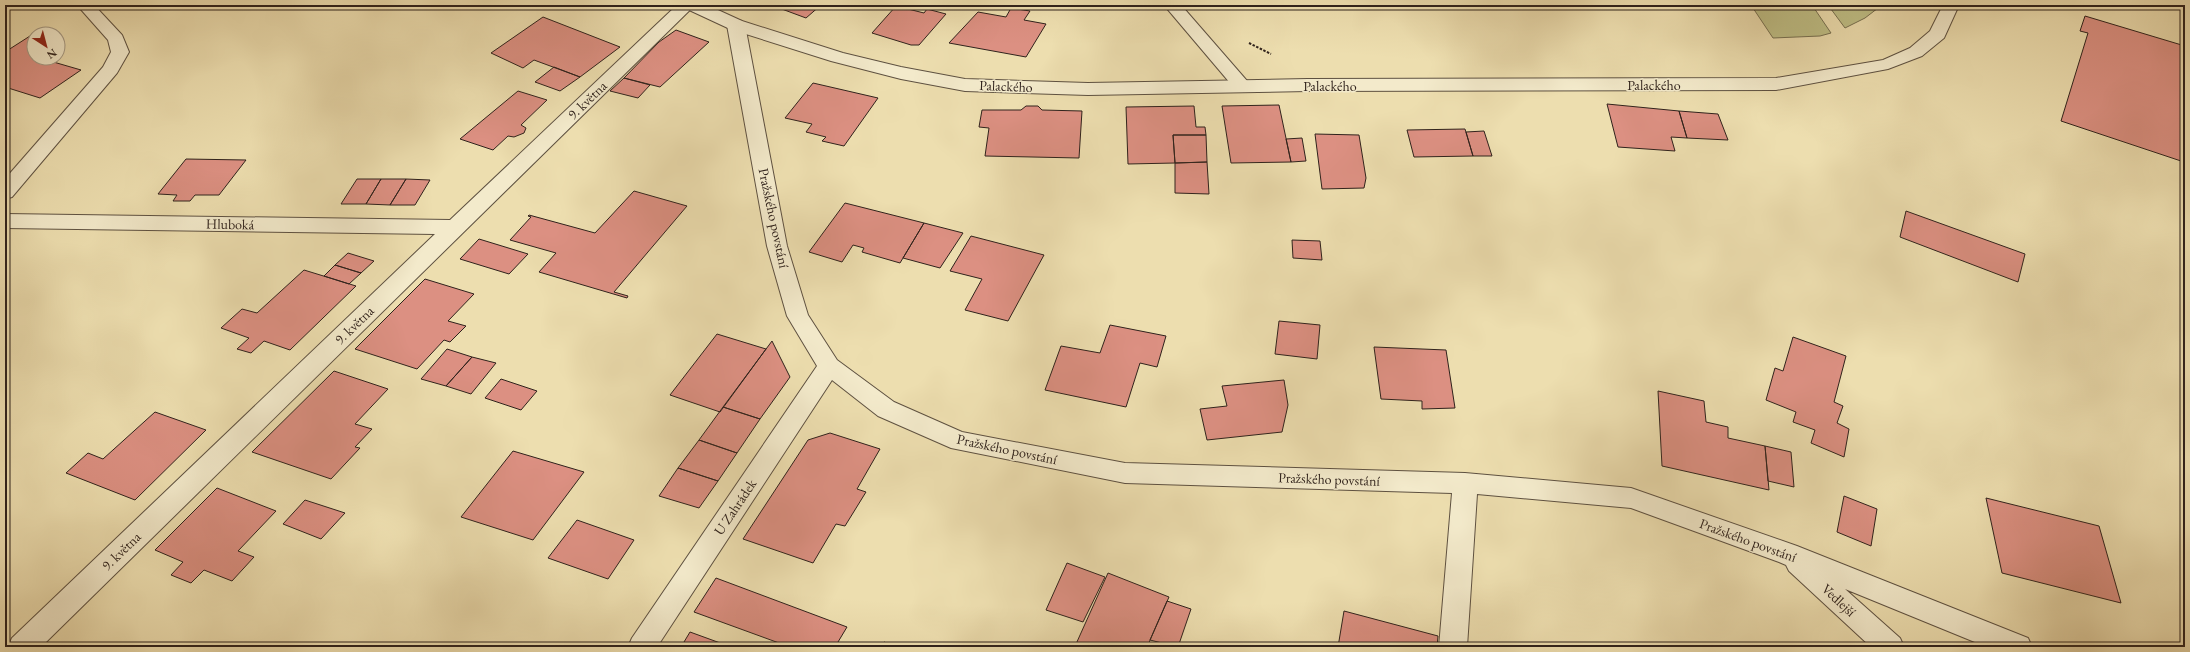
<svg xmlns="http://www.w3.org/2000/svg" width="2190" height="652" viewBox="0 0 2190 652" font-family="'EB Garamond',serif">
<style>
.green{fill:#bfbf86;stroke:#777051}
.building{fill:#dc9082;stroke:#2f221c}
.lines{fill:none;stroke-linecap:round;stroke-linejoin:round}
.minor-casing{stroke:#5e5141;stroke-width:2}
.tertiary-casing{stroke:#5e5141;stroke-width:2}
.path{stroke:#2f221c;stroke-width:2;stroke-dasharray:2.5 1.5;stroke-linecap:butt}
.minor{fill:#f3eacb;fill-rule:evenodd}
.tertiary{fill:#f3eacb;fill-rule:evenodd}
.labels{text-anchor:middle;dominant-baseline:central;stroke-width:3;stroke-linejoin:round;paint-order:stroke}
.street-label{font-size:14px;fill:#2f221c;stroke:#f3eacb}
</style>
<rect width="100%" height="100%" fill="#eddeaf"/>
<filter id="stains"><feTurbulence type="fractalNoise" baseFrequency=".005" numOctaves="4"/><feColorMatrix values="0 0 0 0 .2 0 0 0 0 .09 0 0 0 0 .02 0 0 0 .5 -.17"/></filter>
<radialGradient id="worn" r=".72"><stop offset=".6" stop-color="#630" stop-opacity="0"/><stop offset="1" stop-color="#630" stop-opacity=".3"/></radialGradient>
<path class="green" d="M1751,5h61l19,28 -11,3 -47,2z
M1828,5h54l-17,13 -20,10z"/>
<path class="building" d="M771,5h50l-15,13z
M896,6l28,7 3,-4 19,5 -27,31h-8l-39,-12z
M1011,8l19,3 -6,9 22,4 -20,33 -77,-14 29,-31 28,5z
M2085,16l100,30v95l-4,20 -120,-40 27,-88 -8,-2z
M543,17l77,30 -40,30 -46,-17 -11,8 -32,-15z
M676,30l33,12 -49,45 -36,-9 35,-36z
M30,36l4,1v21h11l-6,4 6,2 5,-3 31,9 -41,28 -35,-11v-35z
M554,67l26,10 -20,14 -25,-9z
M624,78l26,7 -12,13 -28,-7z
M813,83l65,15 -34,48 -22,-5 4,-4 -20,-5 6,-8 -27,-6z
M518,91l29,9 -26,25 5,3 -2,5 -10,4 -6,-1 -15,14 -33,-11z
M1607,104l72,7 8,27 -16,-1 4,14 -57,-4z
M1279,105l12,57 -60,1 -9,-57z
M1026,106h12l4,4 40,1 -3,47 -94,-2 4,-28 -10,-1 3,-17h39z
M1194,106l2,21h9l1,8h-33l2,28 -47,1 -2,-57z
M1679,111l39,3 10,26 -41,-2z
M1465,129l8,27 -59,1 -7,-27z
M1484,131l8,25h-19l-7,-24z
M1315,134l44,1 7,43 -2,10 -42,1z
M1173,135h33l1,27 -32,1z
M1302,138l4,23 -15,1 -5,-23z
M186,159l60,1 -27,35h-24l-5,6h-17l4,-6 -19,-1z
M1207,162l2,32 -34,-1v-30z
M357,179h24l-15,25h-25z
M381,179h25l-16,26 -24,-1z
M406,179l24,1 -15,25h-25z
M634,191l53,15 -73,86 14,4 -1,2 -88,-26 17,-19 -46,-13 21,-23 -3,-1 1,-1 66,18z
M845,203l79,20 -24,40 -38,-11 2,-4 -11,-3 -11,17 -33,-10z
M1906,211l119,43 -7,28 -118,-45z
M924,223l39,10 -23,35 -37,-10z
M971,236l73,19 -36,66 -43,-11 17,-31 -32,-8z
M479,239l49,15 -19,20 -49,-15z
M1292,240l28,1 2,19 -29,-2z
M348,253l26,8 -13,12 -26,-8z
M335,265l26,8 -12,11 -25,-8z
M304,270l52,16 -66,64 -26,-9 -13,12 -14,-4 12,-11 -28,-10 21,-19 15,4z
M425,279l49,15 -26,27 18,5 -16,16 -6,-2 -27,29 -62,-20z
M1279,321l41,4 -3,34 -42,-5z
M1110,325l56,11 -9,31 -17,-4 -14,44 -81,-17 16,-44 39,7z
M717,334l49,15 -46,63 -50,-17z
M1793,337l53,19 -12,46 9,4 -6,17 12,6 -5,28 -33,-14 4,-13 -22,-8 3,-10 -30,-12 9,-32 8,3z
M772,341l18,36 -30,42 -37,-12z
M1374,347l72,3 9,58 -33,1v-8l-41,-2z
M447,349l25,8 -26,29 -25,-7z
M472,357l24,6 -25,31 -25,-8z
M334,371l54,18 -33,35 17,5 -17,18 5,1 -29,31 -79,-27z
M501,379l36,12 -16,19 -36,-12z
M1284,380l4,25 -6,27 -75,8 -7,-31 27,-3 -5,-20z
M1658,391l46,10 2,21 22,5v11l37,8 4,44 -107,-24z
M723,407l37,12 -23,34 -38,-13z
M155,412l51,18 -71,70 -69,-27 22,-20 15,6z
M830,433l50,16 -23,40 9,3 -21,34 -9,-2 -23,39 -70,-24 65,-99z
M699,440l38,13 -19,28 -40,-13z
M1765,446l26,6 3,35 -26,-6z
M513,451l71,21 -51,68 -72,-23z
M678,468l40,13 -19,27 -40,-12z
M217,488l59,23 -38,40 16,6 -22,24 -28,-11 -13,13 -20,-8 12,-13 -28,-12z
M1844,496l33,13 -6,37 -34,-14z
M1986,498l113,28 22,77 -119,-30z
M305,500l40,13 -24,26 -38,-15z
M577,520l57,20 -26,39 -60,-21z
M1067,563l38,14 -22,45 -37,-12z
M1108,573l61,24 -22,50h-64l-7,-3z
M716,578l131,49 -12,20h-45l-96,-35z
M1167,601l24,8 -13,38 -28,-7z
M1344,611l94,25 -1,11h-99z
M690,632l33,12 -2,3h-40z
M884,642l14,5h-17z"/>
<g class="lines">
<defs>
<path id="minor" d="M77,5h17l28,30 7,17 -12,21 -105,124 -7,2v-20l98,-112 8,-15 -3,-12z
M677,5h18l-654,642h-33l4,-9 423,-404 -430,-6v-14l445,6z
M1164,5h17l67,77 3,4 -3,4 -6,2 -6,-2z
M736,20l6,1 3,4 42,221 21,69 29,45 57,42 68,30 163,31 340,10 166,15 166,58 231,92 4,9h-45l-142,-58 55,49 4,9h-33l-82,-76 -3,-6 -7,-3 -148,-54 -154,-14 -10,153h-28l13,-154 -327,-10 -174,-35 -73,-32 -46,-36 -175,267h-29l4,-9 185,-272 -30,-50 -20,-70 -40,-221 3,-4z"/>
<path id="tertiary" d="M685,5h22l35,16 101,32 58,14 64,12 123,4 220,-4 468,-1 107,-18 27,-12 20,-17 13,-26h16l-15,33 -22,18 -34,13 -112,21 -468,1 -220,4 -123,-4 -64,-12 -70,-18 -101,-32 -43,-20z"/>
</defs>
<use href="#minor" class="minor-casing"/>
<use href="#tertiary" class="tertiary-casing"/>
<path class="path" d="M1249,43l22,11"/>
<use href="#minor" class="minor"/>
<use href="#tertiary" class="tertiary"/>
</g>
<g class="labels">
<g class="street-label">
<text x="1654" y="85">Palackého</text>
<text transform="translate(1006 86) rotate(2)">Palackého</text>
<text x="1330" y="86">Palackého</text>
<text transform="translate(587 100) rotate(-44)">9. května</text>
<text transform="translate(774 218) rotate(78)">Pražského povstání</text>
<text transform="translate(230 224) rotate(1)">Hluboká</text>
<text transform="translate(354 325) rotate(-44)">9. května</text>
<text transform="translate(1007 449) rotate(12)">Pražského povstání</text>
<text transform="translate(1329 479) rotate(2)">Pražského povstání</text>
<text transform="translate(735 507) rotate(-56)">U Zahrádek</text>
<text transform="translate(1748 540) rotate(20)">Pražského povstání</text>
<text transform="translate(121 551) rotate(-44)">9. května</text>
<text transform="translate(1839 600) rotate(43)">Vedlejší</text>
</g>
</g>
<rect width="2190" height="652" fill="none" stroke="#eddeaf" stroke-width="20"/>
<rect x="6" y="6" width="2178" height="640" fill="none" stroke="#2f221c" stroke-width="2"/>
<rect x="10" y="10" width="2170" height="632" fill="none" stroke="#2f221c"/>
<g transform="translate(46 46) rotate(144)"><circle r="19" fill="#f3eacb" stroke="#a59a85"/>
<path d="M0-3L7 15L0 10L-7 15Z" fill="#8f2418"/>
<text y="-6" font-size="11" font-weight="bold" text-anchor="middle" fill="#2f221c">N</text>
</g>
<rect width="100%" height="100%" filter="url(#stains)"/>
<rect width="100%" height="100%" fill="url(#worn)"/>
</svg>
